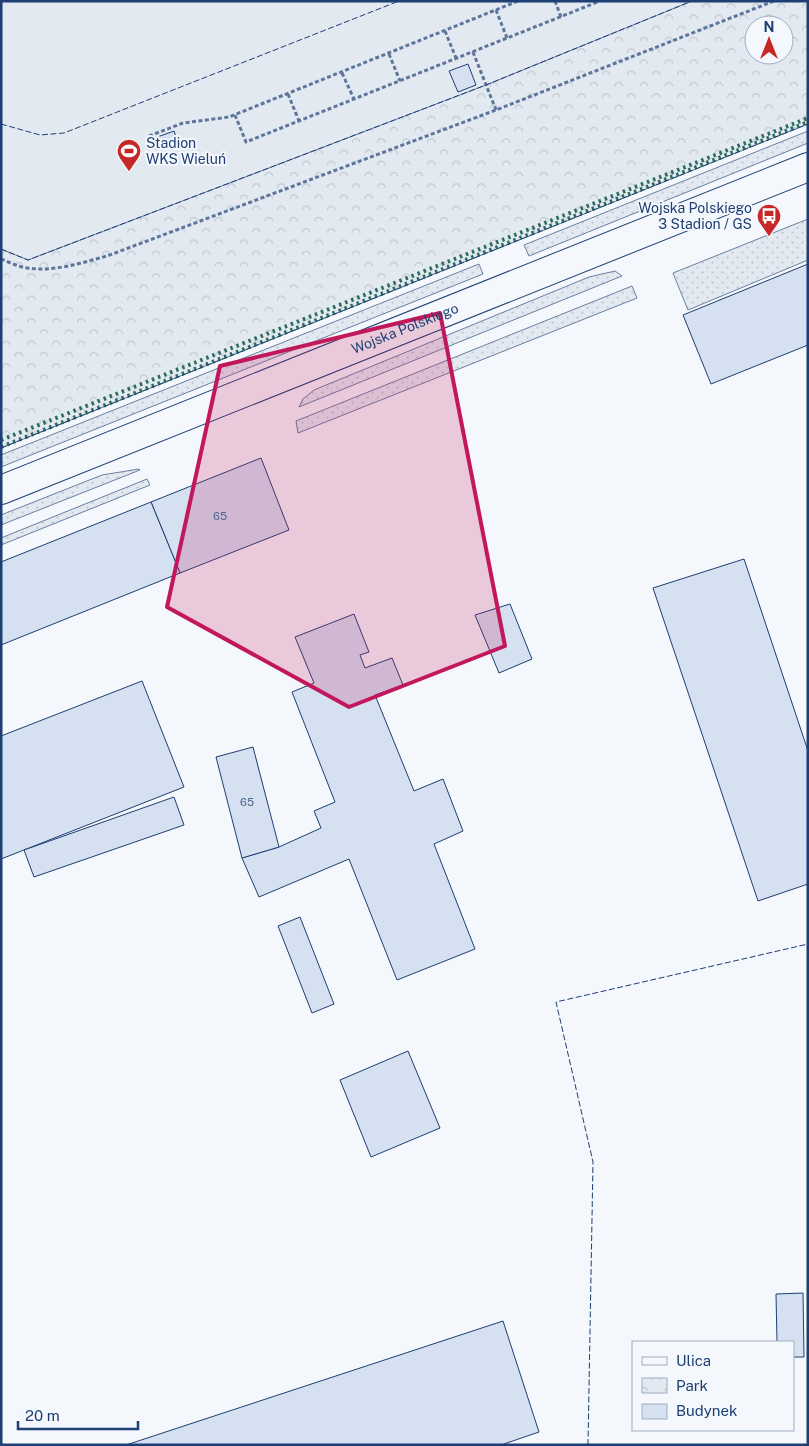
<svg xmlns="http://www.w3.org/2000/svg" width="809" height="1446" font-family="'Public Sans',sans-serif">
<defs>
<pattern id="grass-dots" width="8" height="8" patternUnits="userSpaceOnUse" patternTransform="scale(1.25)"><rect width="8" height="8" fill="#e3e9f0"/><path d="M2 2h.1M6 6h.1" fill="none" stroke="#c2c9d1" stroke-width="1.8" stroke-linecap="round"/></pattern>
<pattern id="park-crowns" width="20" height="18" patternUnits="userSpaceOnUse" patternTransform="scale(1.25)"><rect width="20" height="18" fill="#e3e9f0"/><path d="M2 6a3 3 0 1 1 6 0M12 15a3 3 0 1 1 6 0" fill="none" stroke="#c2c9d1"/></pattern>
</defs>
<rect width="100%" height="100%" fill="#f4f7fb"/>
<!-- grass -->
<g fill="url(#grass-dots)" stroke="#687fa3">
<path d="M808 131V143L529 256 524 245Z"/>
<path d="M808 219V260L688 310 673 273Z"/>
<path d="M479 264 483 274 1 467V455Z"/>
<path d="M615 271 622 276 299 407 303 399 314 390 589 277Z"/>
<path d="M632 286 637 298 298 433 296 421Z"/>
<path d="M139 469 140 470 1 525V515L102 475Z"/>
<path d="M147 479 150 485 1 545V538Z"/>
</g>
<!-- park -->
<path fill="url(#park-crowns)" stroke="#687fa3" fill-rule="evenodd" d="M1 1H808V124L1 448ZM754 25H784V55H754Z"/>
<!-- pitch -->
<path fill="#e3e9f0" stroke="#687fa3" d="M1 1H692L486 85 28 260 1 249Z"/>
<!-- building -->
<g fill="#d5e0f0" stroke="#1d3f73">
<path d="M468 64 476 85 458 92 449 71Z"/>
<path d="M174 131 177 140 152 149 149 140Z"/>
<path d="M808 264V345L711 384 683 315Z"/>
<path d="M261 458 289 530 180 573 151 502Z"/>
<path d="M151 502 180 573 1 645V562Z"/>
<path d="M744 559 808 751V884L758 901 653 588Z"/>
<path d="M510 604 532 659 499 673 475 615Z"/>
<path d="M354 614 369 652 360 655 365 668 392 658 403 685 375 695 414 791 443 779 463 831 434 844 475 949 397 980 349 859 259 897 242 858 279 847 321 828 314 811 335 802 292 692 314 683 295 637Z"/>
<path d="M142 681 184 787 1 859V736Z"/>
<path d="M253 747 279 847 242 858 216 757Z"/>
<path d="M174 797 184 825 34 877 24 850Z"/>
<path d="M300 917 334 1004 312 1013 278 926Z"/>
<path d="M408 1051 440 1128 371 1157 340 1080Z"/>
<path d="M803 1293 804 1357H793V1342H777L776 1294Z"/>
<path d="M503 1321 539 1432 501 1445H126Z"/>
</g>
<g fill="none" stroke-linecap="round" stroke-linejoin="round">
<defs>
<g id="tertiary">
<path id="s1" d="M1 490 808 167"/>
</g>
</defs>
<!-- tertiary casing -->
<use href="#tertiary" stroke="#1d3f73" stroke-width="30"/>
<!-- path -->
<g stroke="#5e769c" stroke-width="3" stroke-dasharray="4 2.5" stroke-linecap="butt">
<path d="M555 1 561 17"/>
<path d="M496 10 507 38"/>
<path d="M445 31 456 58"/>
<path d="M473 52 496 110"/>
<path d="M389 54 400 81"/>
<path d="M342 73 354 99"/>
<path d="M288 94 299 121"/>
<path d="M235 115 246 142 600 1"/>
<path d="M149 136 183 123 229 117 518 1"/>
<path d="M1 259C9 262 18 267 27 268 54 272 81 263 107 256L496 110 774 1"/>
</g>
<!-- tertiary -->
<use href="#tertiary" stroke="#f4f7fb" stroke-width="28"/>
<!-- hedge -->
<g stroke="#2c6c60" stroke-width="4" stroke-dasharray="2.5 4" stroke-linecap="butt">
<path d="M1 440 808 118"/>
<path d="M1 447 808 122"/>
</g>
<!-- fence -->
<g stroke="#1d3f73" stroke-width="1" stroke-dasharray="6 2.5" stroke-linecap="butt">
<path d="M1 124 40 135 64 133 399 1"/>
<path d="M1 249 28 260 486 85 692 1"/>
<path d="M1 448 808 124"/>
<path d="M588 1445 593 1162 556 1002 808 944"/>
</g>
</g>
<!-- marked area -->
<path fill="#c2185b" fill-opacity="0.2" stroke="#c2185b" stroke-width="4" stroke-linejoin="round" d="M440 313 505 646 349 707 167 607 220 366Z"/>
<!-- icons -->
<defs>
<symbol id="stadium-pin" viewBox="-11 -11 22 30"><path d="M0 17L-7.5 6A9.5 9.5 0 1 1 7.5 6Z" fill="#c62828" stroke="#f4f7fb"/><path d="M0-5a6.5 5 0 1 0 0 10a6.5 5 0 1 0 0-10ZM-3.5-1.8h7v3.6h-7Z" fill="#fff"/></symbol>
<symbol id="bus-pin" viewBox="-11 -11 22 30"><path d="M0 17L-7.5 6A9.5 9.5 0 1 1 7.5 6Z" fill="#c62828" stroke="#f4f7fb"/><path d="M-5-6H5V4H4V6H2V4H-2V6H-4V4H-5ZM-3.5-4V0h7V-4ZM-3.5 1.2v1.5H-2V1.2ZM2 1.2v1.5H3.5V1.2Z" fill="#fff"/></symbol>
</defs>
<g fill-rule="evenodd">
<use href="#stadium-pin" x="115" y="137" width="28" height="38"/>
<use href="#bus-pin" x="755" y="202" width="28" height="38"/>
</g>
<g text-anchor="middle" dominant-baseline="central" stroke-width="4" stroke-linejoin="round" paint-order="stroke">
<!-- number labels -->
<g font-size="11" fill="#4b6792">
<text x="220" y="516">65</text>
<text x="247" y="802">65</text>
</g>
<!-- poi labels -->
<g font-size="14" fill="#1d3f73" stroke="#f4f7fb" text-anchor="start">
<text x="146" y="143">Stadion<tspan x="146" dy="16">WKS Wieluń</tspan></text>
<text x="752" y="208" text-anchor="end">Wojska Polskiego<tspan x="752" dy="16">3 Stadion / GS</tspan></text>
</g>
<!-- street labels -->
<g font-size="14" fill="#1d3f73" stroke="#f4f7fb">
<text stroke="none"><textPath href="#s1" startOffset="435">Wojska Polskiego</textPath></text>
</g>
</g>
<!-- border -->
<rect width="809" height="1446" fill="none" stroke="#1d3f73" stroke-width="5"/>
<!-- legend -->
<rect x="632" y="1341" width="162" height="90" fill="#f4f7fb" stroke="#9eadc5"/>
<rect x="642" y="1357" width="25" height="8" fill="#f4f7fb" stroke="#9eadc5"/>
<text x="676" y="1366" font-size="15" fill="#1d3f73">Ulica</text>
<rect x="642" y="1378" width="25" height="15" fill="url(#park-crowns)" stroke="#9eadc5"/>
<text x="676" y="1391" font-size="15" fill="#1d3f73">Park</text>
<rect x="642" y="1404" width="25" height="15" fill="#d5e0f0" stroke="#9eadc5"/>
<text x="676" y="1416" font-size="15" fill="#1d3f73">Budynek</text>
<!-- north arrow -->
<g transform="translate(769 40)"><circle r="24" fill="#f4f7fb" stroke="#9eadc5"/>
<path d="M0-4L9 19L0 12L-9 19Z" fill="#c62828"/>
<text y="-8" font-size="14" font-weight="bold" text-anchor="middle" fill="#1d3f73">N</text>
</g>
<!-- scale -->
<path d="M18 1421v8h120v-8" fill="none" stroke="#1d3f73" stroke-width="2.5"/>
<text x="25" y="1421" font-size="15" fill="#1d3f73" stroke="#f4f7fb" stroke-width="4" paint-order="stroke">20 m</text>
</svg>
